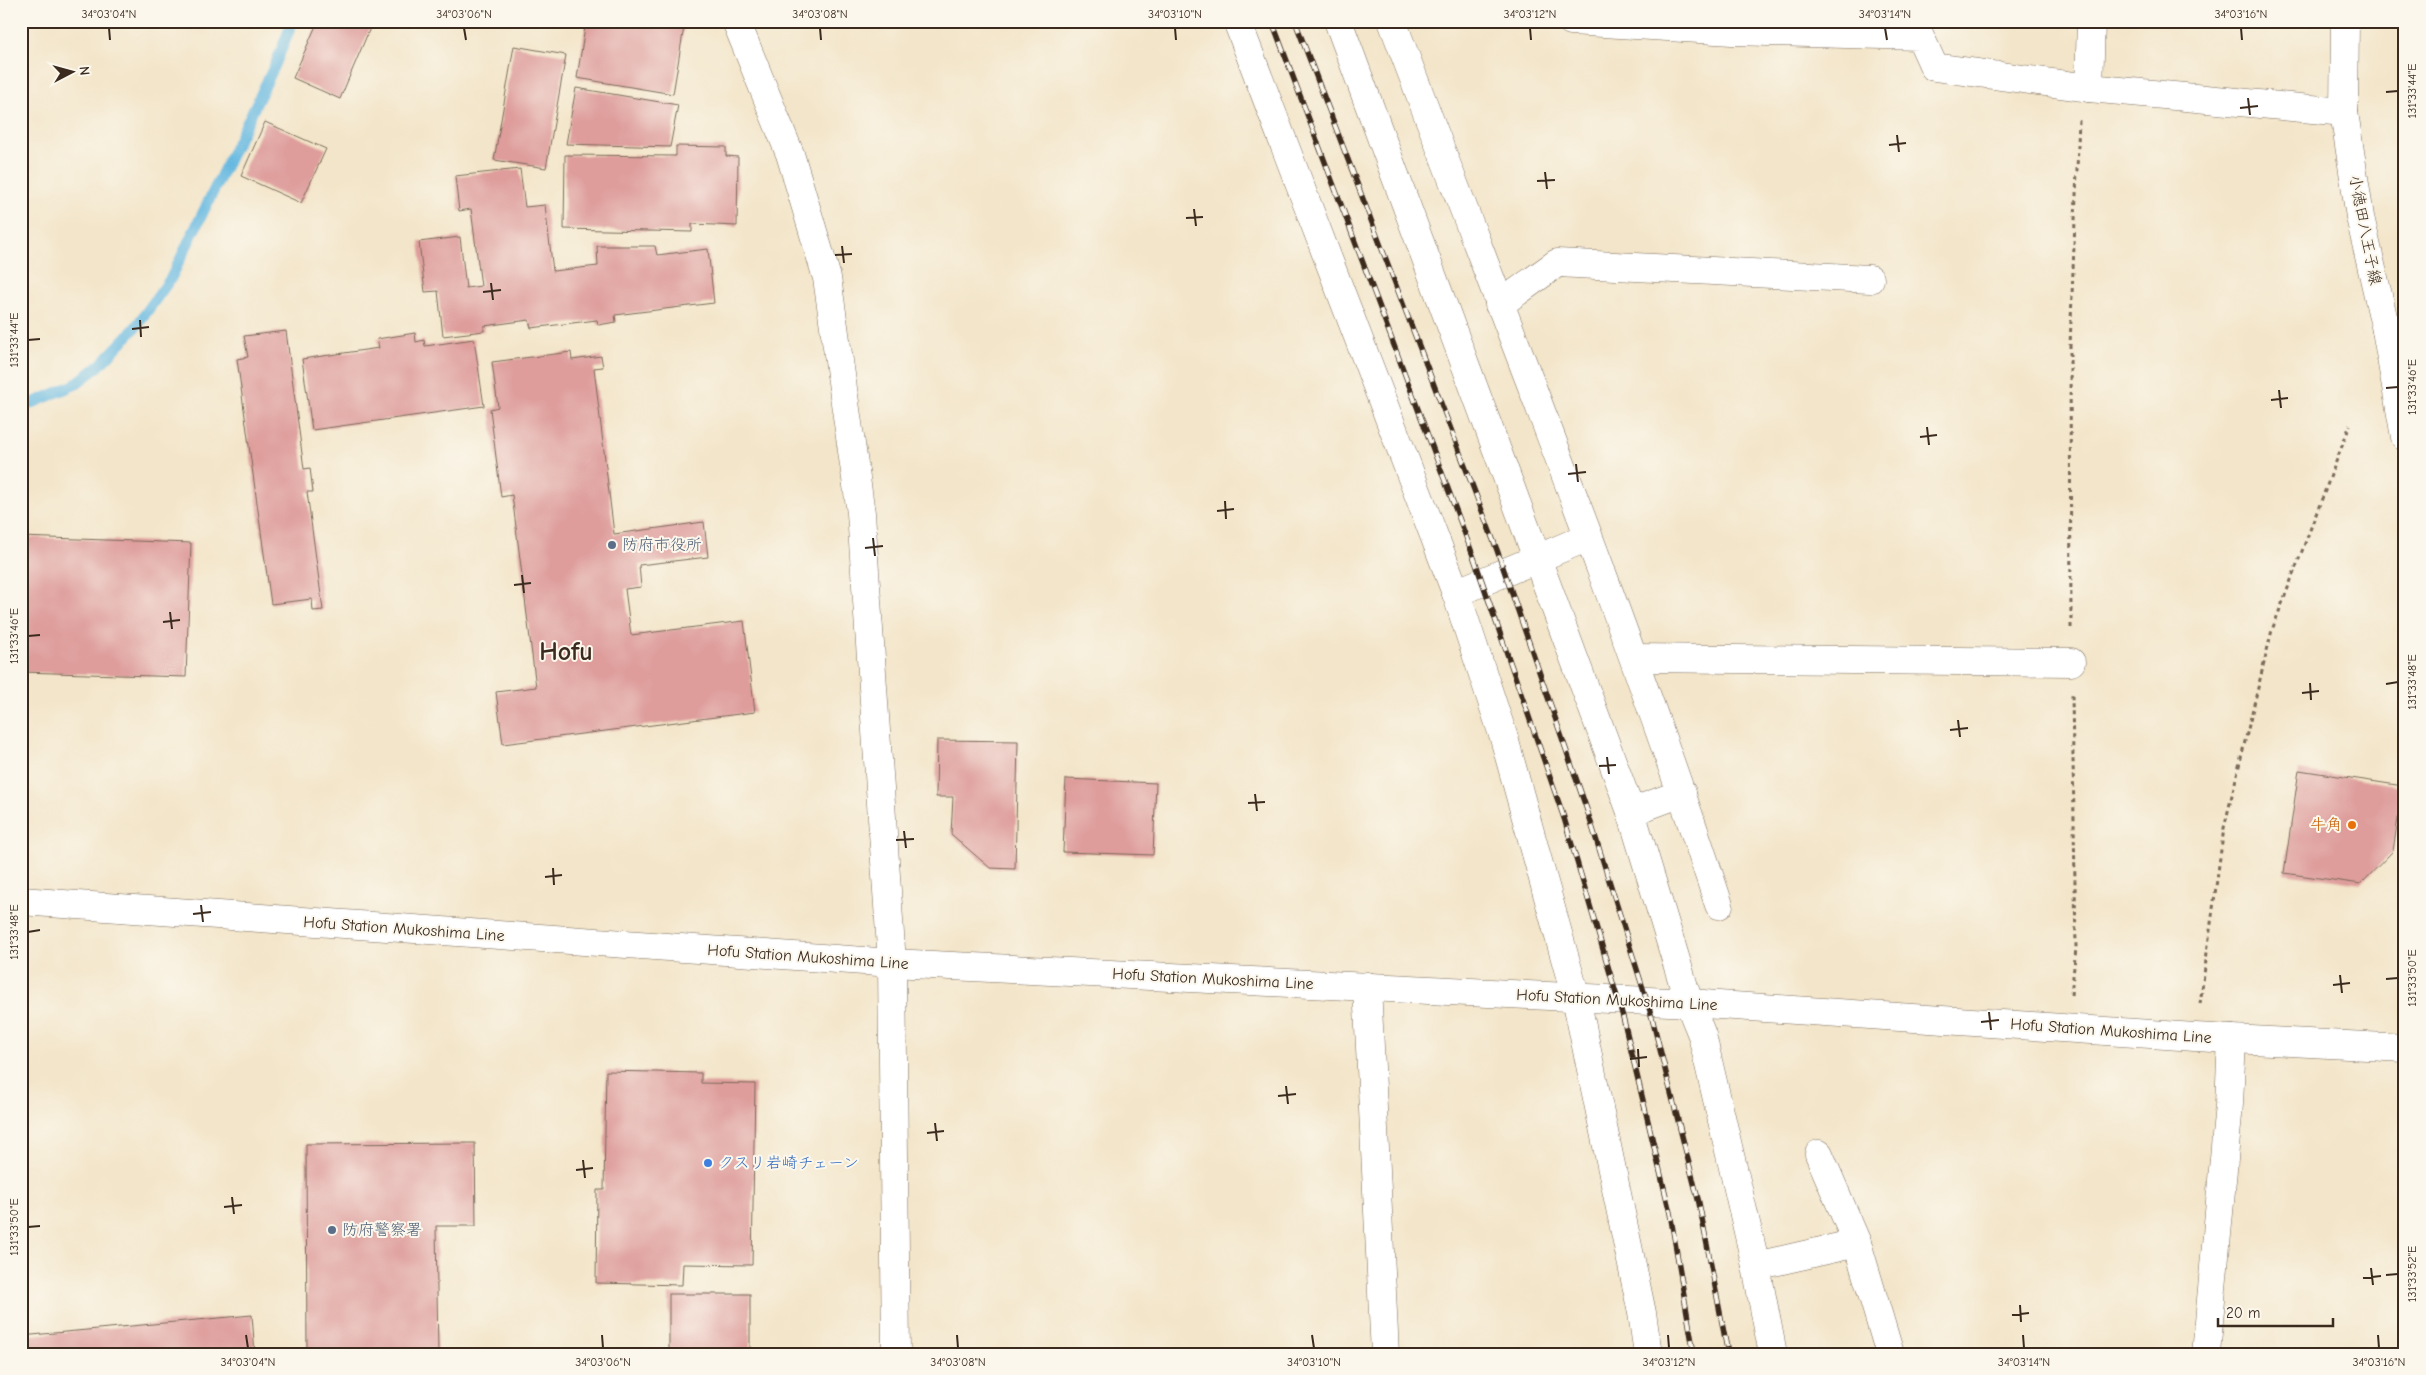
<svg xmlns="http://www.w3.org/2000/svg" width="2426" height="1375" font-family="'Comic Neue','Klee One',sans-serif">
<rect width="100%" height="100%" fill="#fbf7ec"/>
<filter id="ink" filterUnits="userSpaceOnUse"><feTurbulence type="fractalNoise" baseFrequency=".02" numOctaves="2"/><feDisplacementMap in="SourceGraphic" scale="10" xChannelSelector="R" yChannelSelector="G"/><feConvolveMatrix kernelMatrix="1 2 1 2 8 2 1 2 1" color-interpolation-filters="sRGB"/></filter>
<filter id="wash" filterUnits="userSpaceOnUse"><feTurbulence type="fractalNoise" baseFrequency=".0096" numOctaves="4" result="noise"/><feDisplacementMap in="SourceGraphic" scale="20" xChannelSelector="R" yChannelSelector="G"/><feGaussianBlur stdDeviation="1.12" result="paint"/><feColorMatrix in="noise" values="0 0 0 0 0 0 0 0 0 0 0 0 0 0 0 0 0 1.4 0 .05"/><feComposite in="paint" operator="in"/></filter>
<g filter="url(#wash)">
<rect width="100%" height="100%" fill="#f3e5c9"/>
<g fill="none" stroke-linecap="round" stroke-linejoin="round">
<!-- stream -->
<path stroke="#65b8e0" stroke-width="11" d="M21 408 74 385 99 366 135 328 171 278 275 65 293 21"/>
</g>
<g id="blocks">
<!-- building -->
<g fill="#de9d9b">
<path d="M318 21H373L340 99 293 78Z"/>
<path d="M586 21H685L673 94 577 78Z"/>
<path d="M514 46 566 55 546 168 494 160Z"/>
<path d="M576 88 678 105 670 147 566 144Z"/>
<path d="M265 122 326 149 301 203 241 176Z"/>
<path d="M676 146 726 147V156L738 157 737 226 692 224V232L564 229 565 155 676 156Z"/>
<path d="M520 169 525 207 545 205 553 271 598 266 597 246H655L657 255 708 249 714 303 615 315 616 322 598 325 597 320 531 328 529 320 484 326V331L443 336 438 291 425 292 419 242 460 237 466 288 481 286 471 209 459 211 455 176Z"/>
<path d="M286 331 304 469 310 468 313 492H307L323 610 313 611 312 599 271 604 237 359 248 357 244 336Z"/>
<path d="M415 333 416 342 424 340 425 346 474 339 484 406 312 430 302 359 379 348 377 339Z"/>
<path d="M571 352 572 360 601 356 603 367 594 368 614 534 704 522 708 557 639 565 641 587 625 589 631 635 744 621 755 712 503 744 496 692 536 687 512 495 501 497 490 409 498 407 492 362Z"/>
<path d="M21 537 191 543 186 677 21 672Z"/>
<path d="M937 740 1018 741 1015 869 990 868 951 834 953 797H936Z"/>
<path d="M2299 770 2403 786 2393 851 2361 884 2284 873Z"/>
<path d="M1066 779 1156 783 1153 855 1063 852Z"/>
<path d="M606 1071 701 1073V1083L755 1084 752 1265 683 1264 682 1285 596 1283 597 1190H604Z"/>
<path d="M475 1143 476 1226H436L438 1354H307L306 1144Z"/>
<rect x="669" y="1294" width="81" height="60"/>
<path d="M252 1315 255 1354H21V1336Z"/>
</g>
</g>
</g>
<g filter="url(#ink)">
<use href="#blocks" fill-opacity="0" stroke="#7b6b5a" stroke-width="1"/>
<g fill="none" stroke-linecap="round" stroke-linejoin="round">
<defs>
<g id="minor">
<path d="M1237 21 1456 593 1504 738 1576 998 1642 1313 1648 1354"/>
<path d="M1338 21 1631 812 1689 1003 1702 1035 1756 1266 1773 1354"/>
<path d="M1392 21C1503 315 1621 607 1719 905"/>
<path d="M1571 21 1732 31 1920 36 1934 67 2089 88 2344 112"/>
<path d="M2089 88 2091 21"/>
<path d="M1499 305 1557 263 1870 279"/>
<path d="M2386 330 2405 327"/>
<path d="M1456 593 1588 537"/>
<path d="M1634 658 2071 662"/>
<path d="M1631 812 1682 793"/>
<path d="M1819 1154 1857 1243 1890 1354"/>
<path d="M1756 1266 1857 1243"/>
<path d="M2206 1354 2229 1104 2232 1039"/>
</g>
<g id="tertiary">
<path d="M736 21 790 154 827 278 861 513 892 963 896 1354"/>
<path d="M2345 21 2344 112 2360 217 2386 330 2405 437"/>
<path d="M1367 986 1385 1354"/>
</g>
<path id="secondary" d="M21 901 892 963 1689 1003 2195 1037 2405 1048"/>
</defs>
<!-- minor casing -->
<use href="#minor" stroke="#7b6b5a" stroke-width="29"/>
<!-- tertiary casing -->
<use href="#tertiary" stroke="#7b6b5a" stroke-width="29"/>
<!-- secondary casing -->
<use href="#secondary" stroke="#7b6b5a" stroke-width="29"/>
<!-- path -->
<g stroke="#7b6b5a" stroke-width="3" stroke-dasharray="4 4" stroke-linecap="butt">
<path d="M2071 628 2070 346 2079 120"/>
<path d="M2071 995 2076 948 2072 694"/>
<path d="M2200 1004 2224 828 2272 630 2350 425"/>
</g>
<!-- minor -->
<use href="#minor" stroke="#fff" stroke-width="28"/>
<!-- tertiary -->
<use href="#tertiary" stroke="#fff" stroke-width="28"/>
<!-- secondary -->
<use href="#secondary" stroke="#fff" stroke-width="28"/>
<defs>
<g id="rail">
<path d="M1272 21 1474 558 1564 818 1623 1017 1670 1213 1694 1354"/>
<path d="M1295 21 1497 550 1587 810 1651 1014 1699 1203 1728 1354"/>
</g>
</defs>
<!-- rail casing -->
<use href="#rail" stroke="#3b2a1e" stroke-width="5.5"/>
<!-- rail -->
<use href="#rail" stroke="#fbf7ec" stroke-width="4" stroke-dasharray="11" stroke-linecap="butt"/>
</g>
</g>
<!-- ticks -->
<path fill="none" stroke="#3b2a1e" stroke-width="2" d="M109 28 110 40M464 28 466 40M820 28 821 40M1175 28 1176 40M1530 28 1531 40M1885 28 1887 40M2241 28 2242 40M2386 92 2398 91M2248 98 2250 115M2240 108 2258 106M1897 135 1899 152M1889 145 1906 143M1545 172 1547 189M1537 181 1555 180M1194 209 1196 226M1186 218 1203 217M842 246 844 263M835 255 852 254M491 283 493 300M483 292 501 290M140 320 141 337M132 329 149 327M28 340 40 339M2386 388 2398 387M2279 390 2281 408M2271 400 2288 398M1927 427 1929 445M1920 437 1937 435M1576 464 1578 482M1568 474 1586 472M1225 501 1226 519M1217 511 1234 509M873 538 875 556M865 548 883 546M522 575 524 593M514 585 531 583M170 612 172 629M163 622 180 620M28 636 40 635M2310 683 2311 700M2386 684 2398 682M2302 693 2319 691M1958 720 1960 737M1950 730 1968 728M1607 757 1609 774M1599 766 1616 765M1255 794 1257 811M1248 803 1265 802M904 831 906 848M896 840 914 839M553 868 554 885M545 877 562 875M201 905 203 922M193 914 211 912M28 932 40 930M2340 975 2342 993M2386 979 2398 978M2333 985 2350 983M1989 1012 1991 1030M1981 1022 1999 1020M1638 1049 1639 1067M1630 1059 1647 1057M1286 1086 1288 1104M1278 1096 1296 1094M935 1123 937 1141M927 1133 944 1131M583 1160 585 1178M576 1170 593 1168M232 1197 234 1214M224 1207 242 1205M28 1227 40 1226M2371 1268 2373 1285M2386 1275 2398 1274M2363 1278 2381 1276M2020 1305 2021 1322M2012 1315 2029 1313M246 1335 248 1348M602 1335 603 1348M957 1335 958 1348M1312 1335 1314 1348M1668 1335 1669 1348M2023 1335 2024 1348M2378 1335 2379 1348"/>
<!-- markers -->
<g fill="#5c6f8a" stroke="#fbf7ec" stroke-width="2">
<circle cx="612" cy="545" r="5"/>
<circle cx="332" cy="1230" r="5"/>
</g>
<circle fill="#e8710a" stroke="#fbf7ec" stroke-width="2" cx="2352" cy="825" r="5"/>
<circle fill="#3f7fe0" stroke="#fbf7ec" stroke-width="2" cx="708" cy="1163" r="5"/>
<g text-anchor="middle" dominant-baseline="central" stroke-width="4" stroke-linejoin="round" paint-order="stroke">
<!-- street labels -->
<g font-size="16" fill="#3b2a1e" stroke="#fbf7ec">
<text transform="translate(2365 230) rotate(79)">小徳田八王子線</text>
<text transform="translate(404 929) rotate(4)">Hofu Station Mukoshima Line</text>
<text transform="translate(808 957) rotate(4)">Hofu Station Mukoshima Line</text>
<text transform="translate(1213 979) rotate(3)">Hofu Station Mukoshima Line</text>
<text transform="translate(1617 1000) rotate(3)">Hofu Station Mukoshima Line</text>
<text transform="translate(2111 1031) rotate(4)">Hofu Station Mukoshima Line</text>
</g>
<!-- service labels -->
<g font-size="16" fill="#4e5e75" stroke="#fbf7ec" text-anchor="start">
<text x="622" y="545">防府市役所</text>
<text x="342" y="1230">防府警察署</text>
</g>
<!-- food labels -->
<g font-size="16" fill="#c56008" stroke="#fbf7ec" text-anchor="end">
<text x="2342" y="825">牛角</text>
</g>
<!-- shop labels -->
<g font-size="16" fill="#366cbe" stroke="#fbf7ec" text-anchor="start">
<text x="718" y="1163">クスリ岩崎チェーン</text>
</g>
<!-- town labels -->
<g font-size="26" font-weight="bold" fill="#3b2a1e" stroke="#fbf7ec">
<text x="566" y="652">Hofu</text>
</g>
</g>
<!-- margin -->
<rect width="2426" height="1375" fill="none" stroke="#fbf7ec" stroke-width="55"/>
<!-- north arrow -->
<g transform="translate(72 72) rotate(84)" stroke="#fbf7ec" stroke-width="4" paint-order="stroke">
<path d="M0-4L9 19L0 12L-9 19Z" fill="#3b2a1e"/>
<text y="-8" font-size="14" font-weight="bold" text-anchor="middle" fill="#3b2a1e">N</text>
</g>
<!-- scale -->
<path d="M2218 1318v8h115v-8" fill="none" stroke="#3b2a1e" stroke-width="2.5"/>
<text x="2226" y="1318" font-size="15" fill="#3b2a1e" stroke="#fbf7ec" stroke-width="4" paint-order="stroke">20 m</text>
<rect x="28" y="28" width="2370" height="1320" fill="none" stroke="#3b2a1e" stroke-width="2"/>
<g font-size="12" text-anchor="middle" fill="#3b2a1e">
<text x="109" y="18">34°03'04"N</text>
<text x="464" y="18">34°03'06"N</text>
<text x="820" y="18">34°03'08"N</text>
<text x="1175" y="18">34°03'10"N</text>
<text x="1530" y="18">34°03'12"N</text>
<text x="1885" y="18">34°03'14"N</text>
<text x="2241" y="18">34°03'16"N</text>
<text transform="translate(2412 91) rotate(-90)" y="4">131°33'44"E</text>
<text transform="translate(14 340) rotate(-90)" y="4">131°33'44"E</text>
<text transform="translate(2412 387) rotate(-90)" y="4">131°33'46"E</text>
<text transform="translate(14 636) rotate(-90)" y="4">131°33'46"E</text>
<text transform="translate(2412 682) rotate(-90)" y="4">131°33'48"E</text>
<text transform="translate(14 932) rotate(-90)" y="4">131°33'48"E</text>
<text transform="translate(2412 978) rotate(-90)" y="4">131°33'50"E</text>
<text transform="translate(14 1227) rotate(-90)" y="4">131°33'50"E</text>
<text transform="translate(2412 1274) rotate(-90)" y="4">131°33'52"E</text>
<text x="248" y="1366">34°03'04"N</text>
<text x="603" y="1366">34°03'06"N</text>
<text x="958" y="1366">34°03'08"N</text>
<text x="1314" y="1366">34°03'10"N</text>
<text x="1669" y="1366">34°03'12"N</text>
<text x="2024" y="1366">34°03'14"N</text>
<text x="2379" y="1366">34°03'16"N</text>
</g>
</svg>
